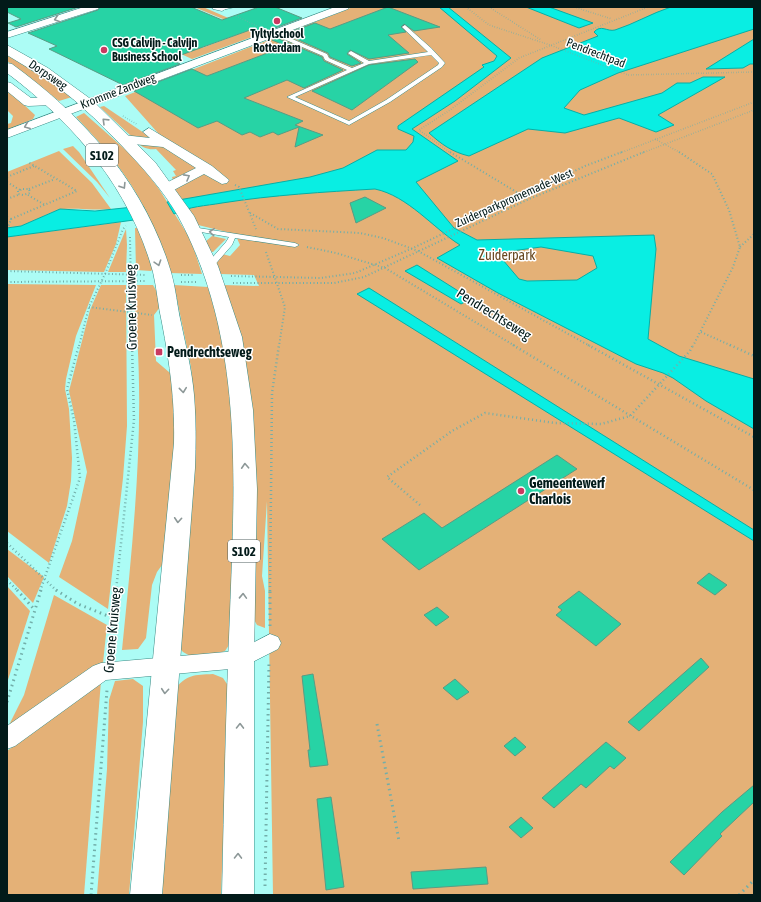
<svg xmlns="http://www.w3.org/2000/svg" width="761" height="902" font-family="'Asap Condensed',sans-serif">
<rect width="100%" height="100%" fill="#acfcf5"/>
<!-- green -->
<g fill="#e4b177">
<path d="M194 7H203L263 33 192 59 102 18 166 32 202 48 247 31 235 24Z"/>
<path d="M353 7H754V895H273L267 501 262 576 265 591V628L257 625 253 618 224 285 259 286 254 275 220 274 216 264 222 254 230 256 240 245 235 234 198 225 187 208 219 203 181 200 176 192 172 177 176 176 173 171 176 170 156 149C149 150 142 148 137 142L164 145 173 150 125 96Z"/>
<path d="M7 54 14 58 72 97 59 101 7 61Z"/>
<path d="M7 89 35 115 33 119 7 130V124L11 123 13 116 7 110Z"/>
<path d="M104 106 153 139 131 136 100 107Z"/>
<path d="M84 113 137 160 159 189 191 240 202 274 170 273C163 255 157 236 149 218 133 181 104 146 76 117Z"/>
<path d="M73 146 79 152 110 198 97 182 63 149Z"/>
<path d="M59 151 92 183 111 209C97 211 69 207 59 210 41 215 26 228 7 228V172Z"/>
<path d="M121 222 116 244 104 272 7 270V237Z"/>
<path d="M135 228H138L153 269 151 271 136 270Z"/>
<path d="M126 229 127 245 126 272H108Z"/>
<path d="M212 236 226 239 213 252H212L205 242Z"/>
<path d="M7 284 96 285 76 336 66 379 65 389 69 409 72 458 71 481 67 506 49 563 7 531Z"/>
<path d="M101 285H126L127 426 123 478 108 609 59 577 72 541 87 472 69 391 90 310Z"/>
<path d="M132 285H153L163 303 154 315 156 361 176 378V418L167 558 157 572 152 585 146 638 138 649 122 650C134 529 148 405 132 285Z"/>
<path d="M174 285 208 287 224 343 234 429 231 642 225 651 214 655 192 657 183 652 177 645 193 487 196 430 191 367Z"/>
<path d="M7 549 44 577 33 603 7 576Z"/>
<path d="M7 586 30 611 7 683Z"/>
<path d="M54 595 107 625 103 663 7 729 24 695Z"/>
<path d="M213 674 223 678 229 687 221 895H157L174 690C187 674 194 675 213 674Z"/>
<path d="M133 679 143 686V722L129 895H97L107 769 109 700 115 681Z"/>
<path d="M101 681 84 895H7V751Z"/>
</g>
<!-- water -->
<g fill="#09eee3" stroke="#07aea6" fill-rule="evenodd">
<path d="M439 7H448L511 58 455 101 412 129 458 161 416 182 454 228 477 240 654 235 656 249 648 339 679 356 754 379V429L706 401 673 378 663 373 636 364 498 293 437 258 460 245C433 228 408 196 375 189 324 192 273 195 222 203 205 206 190 206 174 214L167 202 310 177 343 168 377 150H406L413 142 414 136 398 129V126L484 67 482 65 494 61 497 56ZM541 247 593 256 597 268 577 280 527 281 519 279 497 253Z"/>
<path d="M526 7H549L593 23 579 28Z"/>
<path d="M671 7H754V29L618 73 580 90 564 108 584 115 662 93 677 83H690L703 77H725L658 115 674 125 656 132 619 118 565 133 528 129 469 156C452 152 441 144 429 133L542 58 598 36 594 32C601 24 607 32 615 30 634 24 652 13 671 7Z"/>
<path d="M754 39V64H750L743 68 706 69Z"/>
<path d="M143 206 149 218 7 237V228L21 226 60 209 95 211Z"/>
<path d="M417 265 471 299 461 304 405 271Z"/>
<path d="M369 288 754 530V541L357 294Z"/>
</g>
<!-- building -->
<g fill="#27d3a5" stroke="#589c84">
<path d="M7 7H79L16 27 8 23 21 19 7 12Z"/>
<path d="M100 7H191L222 20 259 7H275L302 18 259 34 250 30 170 59 180 64 123 85 49 49 57 46 28 33 98 10Z"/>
<path d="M388 7 440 27 414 31 404 24 401 27 406 32 388 35 409 53 369 59 350 50 347 54 361 63 352 66 330 57 328 53 285 34 315 23 330 29Z"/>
<path d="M277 38 322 57 324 61 343 70 304 88 287 80 244 98 303 121 295 125 323 135 295 147 299 127 278 135 273 132 260 137 250 132 242 135 217 121 198 128 134 91 192 69 207 76 286 46 272 40Z"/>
<path d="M415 59 418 62 352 110 312 91 369 65Z"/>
<path d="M365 197 386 208 356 223 350 203Z"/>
<path d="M557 455 577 469 419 570 382 539 424 513 442 528Z"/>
<path d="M709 573 727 585 715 595 697 583Z"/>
<path d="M579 591 621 624 596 646 556 615 562 610 558 607Z"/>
<path d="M437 607 449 617 436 626 424 615Z"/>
<path d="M701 658 709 667 639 731 628 722Z"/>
<path d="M313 674 328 765 310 767 308 750H310L302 676Z"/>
<path d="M455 679 469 692 457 700 443 688Z"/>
<path d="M515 737 526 747 515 756 504 746Z"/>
<path d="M606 742 626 758 614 769 610 766 586 788 581 784 554 808 542 798Z"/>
<path d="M754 785V802L720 834 722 836 684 875 670 862 722 812Z"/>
<path d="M331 797 344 887 326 890 317 799Z"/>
<path d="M521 817 533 828 521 838 509 827Z"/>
<path d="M486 867 488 884 413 889 411 872Z"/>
</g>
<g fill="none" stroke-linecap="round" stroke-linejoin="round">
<defs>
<g id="service">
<path d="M220 7H235L222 10 220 9Z"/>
<path d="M405 25 431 48 445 63 442 67 390 102 349 125 287 97 347 70 325 60 323 56 272 34V32H276L327 54 329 58 352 68 364 63 349 54 348 53 351 51 369 61 428 52 403 28 402 27ZM431 55 439 63 438 65 386 100 349 121 295 97 369 64Z"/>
<path d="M192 227 295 243 299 245 295 247 235 238 232 245 212 268H209L205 266 226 242 229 237 190 230 188 229Z"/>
</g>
<g id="minor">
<path d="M84 7H99L98 9 7 38V32Z"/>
<path d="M212 7H226L227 8 222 11 213 9Z"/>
<path d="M335 7H349L348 9 7 138V130Z"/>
<path d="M7 82 11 83 31 98 52 97 58 101 52 105 28 106 24 105 7 91Z"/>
<path d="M149 128 212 166 229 180 227 183 222 184 204 174 172 191H162L160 188 162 185 196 168 163 147 123 143 117 139 123 135 150 138 143 132Z"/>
<path d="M270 634 278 637 281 643 278 649 241 668 106 680 15 746 7 749V726L93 666 101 663 237 651Z"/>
</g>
<g id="primary">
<path d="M7 45 48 68 92 100 155 162 194 216 218 266 242 337 253 410 257 489 254 659V895H222C224 801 226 706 230 612 235 478 244 337 178 216 163 190 143 168 123 147 110 134 97 120 83 108 61 87 33 71 7 55Z"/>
<path d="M7 63 12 64C85 117 145 185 171 272 176 289 177 306 181 323 186 347 192 371 194 395 196 419 196 443 195 468L162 895H130L174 443C175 401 170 365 162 323 158 306 157 289 153 272 130 189 75 124 7 73Z"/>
</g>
</defs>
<!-- service casing -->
<use href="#service" stroke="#3a8b85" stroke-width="1"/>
<!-- minor casing -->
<use href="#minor" stroke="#3a8b85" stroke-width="1"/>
<!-- primary casing -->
<use href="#primary" stroke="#3a8b85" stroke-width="1"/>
<!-- path-far3 -->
<g stroke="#72aea9" stroke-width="1.5" stroke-dasharray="0.5 2" stroke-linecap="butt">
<path d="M466 7 489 25 550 45 628 75 754 72"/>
<path d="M489 7 541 40"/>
<path d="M574 7 612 19"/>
<path d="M236 16 257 26"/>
<path d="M123 116 138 125"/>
<path d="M655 139 681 153"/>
<path d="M451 153 419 130 450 110 519 58 648 7"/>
<path d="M620 153 754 102"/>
<path d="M642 153 754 110"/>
</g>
<!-- path-far2 -->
<g stroke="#72aea9" stroke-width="2" stroke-dasharray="1 2.5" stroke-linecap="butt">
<path d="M450 152 528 199"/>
<path d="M679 152 712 174 729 210 740 247 733 267 693 346"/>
<path d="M7 177 34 166"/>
<path d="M7 182 20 190"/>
<path d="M235 185 239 187 256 229"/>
<path d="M23 189H29L30 193 23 195 18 194V191Z"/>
<path d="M29 189 55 179"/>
<path d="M28 195 45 205"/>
<path d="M7 199 18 195"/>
<path d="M250 213 278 229 360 233 383 238 418 251 590 346"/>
<path d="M7 217 11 219 7 230"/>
<path d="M11 219 77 191 28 162"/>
<path d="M130 237 132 346"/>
<path d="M307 247 336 253 385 268 515 346"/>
<path d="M740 247 754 234"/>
<path d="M266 252 285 307 279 346"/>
<path d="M7 271 146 275"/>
<path d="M181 275H194"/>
<path d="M231 276 321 278 355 273 413 248 585 166 622 152"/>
<path d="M7 282 146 281"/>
<path d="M181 282H196"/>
<path d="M233 283H334L364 277 529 199 644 152"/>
<path d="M89 307 152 315"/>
<path d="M701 332 732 346"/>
<path d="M79 346 89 307 105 274 123 229 126 226"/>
</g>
<!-- path-far1 -->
<g stroke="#72aea9" stroke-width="2.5" stroke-dasharray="1 3" stroke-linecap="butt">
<path d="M513 345 754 490"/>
<path d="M588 345 754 437"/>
<path d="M730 345 754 356"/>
<path d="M420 505 387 477 452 431 485 413 555 423 601 424 630 416 690 351 693 345"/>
<path d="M7 543 57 591"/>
<path d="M7 580 18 591"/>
<path d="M40 591 80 478 74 420 67 389 79 345"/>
<path d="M116 591 134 420 132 345"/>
<path d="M270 591 272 393 279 345"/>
</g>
<!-- path -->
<g stroke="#72aea9" stroke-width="3" stroke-dasharray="1.5 4" stroke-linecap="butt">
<path d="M17 590 34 609"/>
<path d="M56 590 78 604 113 618"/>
<path d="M270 626V590"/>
<path d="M110 653 116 590"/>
<path d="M7 702 41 590"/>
<path d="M377 724 399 841"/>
<path d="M265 886 269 663"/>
<path d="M91 895 107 690"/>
<path d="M739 895 754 880"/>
</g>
<!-- service -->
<use href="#service" fill="#fff" fill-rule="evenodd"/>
<!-- minor -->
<use href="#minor" fill="#fff" fill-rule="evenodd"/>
<!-- primary -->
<use href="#primary" fill="#fff" fill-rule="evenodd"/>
</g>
<!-- one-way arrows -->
<defs><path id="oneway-chevron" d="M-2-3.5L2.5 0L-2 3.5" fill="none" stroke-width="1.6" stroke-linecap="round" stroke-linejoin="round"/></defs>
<g stroke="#8d9898">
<use href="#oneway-chevron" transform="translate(57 19) rotate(162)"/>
<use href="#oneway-chevron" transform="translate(105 121) rotate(-136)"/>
<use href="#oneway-chevron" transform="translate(27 126) rotate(159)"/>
<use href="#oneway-chevron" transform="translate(187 177) rotate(-29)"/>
<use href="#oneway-chevron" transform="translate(123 186) rotate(58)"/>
<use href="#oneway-chevron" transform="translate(212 232) rotate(-175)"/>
<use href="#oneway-chevron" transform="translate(158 263) rotate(72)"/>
<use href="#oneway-chevron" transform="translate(183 390) rotate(84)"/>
<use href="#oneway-chevron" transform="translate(245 466) rotate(-93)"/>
<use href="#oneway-chevron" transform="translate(178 520) rotate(94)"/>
<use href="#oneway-chevron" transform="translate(243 596) rotate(-88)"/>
<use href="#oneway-chevron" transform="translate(165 691) rotate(95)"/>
<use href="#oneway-chevron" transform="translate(240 726) rotate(-89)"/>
<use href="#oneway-chevron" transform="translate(238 856) rotate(-89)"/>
</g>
<!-- markers -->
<g fill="#c93a61" stroke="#fff" stroke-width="1.5">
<circle cx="277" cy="21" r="4"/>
<circle cx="104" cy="50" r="4"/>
<rect x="155" y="348" width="8" height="8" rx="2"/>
<circle cx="521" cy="491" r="4"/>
</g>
<g text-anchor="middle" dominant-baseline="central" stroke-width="3" stroke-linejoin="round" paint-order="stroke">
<!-- far-poi labels -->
<g font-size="12" font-weight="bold" fill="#021a19" stroke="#fff">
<text x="277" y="34">Tyltylschool<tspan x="277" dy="14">Rotterdam</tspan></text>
<text x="112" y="43" text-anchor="start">CSG Calvijn - Calvijn<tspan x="112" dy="14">Business School</tspan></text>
</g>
<!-- far-street labels -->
<g font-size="12" fill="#021a19" stroke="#fff">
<text transform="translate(596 53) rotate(21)">Pendrechtpad</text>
<text transform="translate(48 75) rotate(34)">Dorpsweg</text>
<text transform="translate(118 91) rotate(-21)">Kromme Zandweg</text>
<text transform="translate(514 198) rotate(-24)">Zuiderparkpromemade-West</text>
</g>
<!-- shield labels -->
<g fill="#fff" stroke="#4e5f5e" stroke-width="1">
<rect x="86" y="144" width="32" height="22" rx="3"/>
<rect x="228" y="540" width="32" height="22" rx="3"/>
</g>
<g font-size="13" font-weight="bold" fill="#021a19">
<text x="102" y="155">S102</text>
<text x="244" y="551">S102</text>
</g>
<!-- park labels -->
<g font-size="14" fill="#684820" stroke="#fff">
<text x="507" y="255">Zuiderpark</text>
</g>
<!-- street labels -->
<g font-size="14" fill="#021a19" stroke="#fff">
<text transform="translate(131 307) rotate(-91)">Groene Kruisweg</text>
<text transform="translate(494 314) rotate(32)">Pendrechtseweg</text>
<text transform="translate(112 630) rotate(-85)">Groene Kruisweg</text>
</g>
<!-- poi labels -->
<g font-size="14" font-weight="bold" fill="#021a19" stroke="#fff" text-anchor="start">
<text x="167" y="352">Pendrechtseweg</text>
<text x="529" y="483">Gemeentewerf<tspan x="529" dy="16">Charlois</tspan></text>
</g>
</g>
<!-- border -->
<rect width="761" height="902" fill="none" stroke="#021a19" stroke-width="16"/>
</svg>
